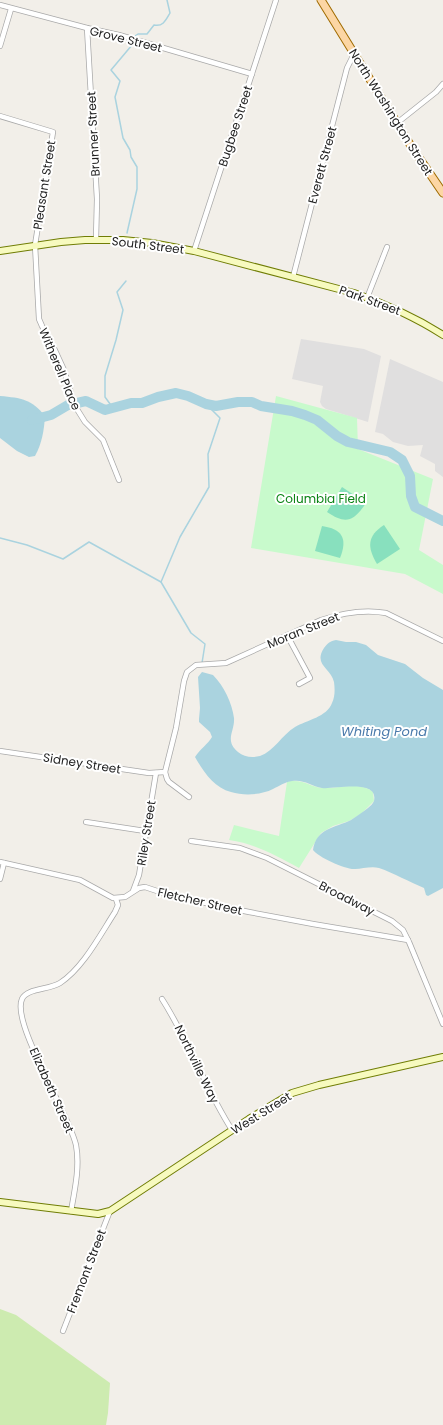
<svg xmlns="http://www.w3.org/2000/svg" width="443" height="1425" font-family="Poppins,sans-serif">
<rect width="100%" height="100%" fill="#f2efe9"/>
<!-- residential -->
<g fill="#e0dfdf">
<path d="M301 339 364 349 381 356 368 422 326 409 322 406 320 402 323 386 292 379Z"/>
<path d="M390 359 443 382V477L435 471V464L420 456 423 445 408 446 393 442 383 434 375 432Z"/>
</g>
<!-- grass -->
<path fill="#cdebb0" d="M0 1309 16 1315 110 1383 108 1413 106 1425H0Z"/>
<!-- park -->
<g fill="#c8facc">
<path d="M276 396 357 418 358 449 433 479 419 550 443 565V594L405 574 251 548Z"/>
<path d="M290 781C307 780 310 787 323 788 339 789 359 781 373 792L374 801 361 814 349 821 333 826 321 833 299 868C275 855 256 844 229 840L234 825 279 836 287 782Z"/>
</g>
<!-- pitch -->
<g fill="#88e0be">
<path d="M342 487 366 503C354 521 346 525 327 512Z"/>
<path d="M384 525 400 549 377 564C367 547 367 536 384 525Z"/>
<path d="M322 526C342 529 348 538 340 558L315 551Z"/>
</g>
<!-- water -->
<g fill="#aad3df">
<path d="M0 396C22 398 31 399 45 416 44 431 42 443 35 456L29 457 17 451 0 438Z"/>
<path d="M336 640 346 642H356L366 645 378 655 405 664 423 678 443 690V888L428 896 426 895 424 888C409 882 394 873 379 868 371 866 362 869 355 869 346 870 318 857 313 850 316 828 335 828 351 820 357 816 363 812 368 808 370 806 373 804 374 801 379 778 332 790 322 788 311 786 304 779 292 781 285 782 279 786 273 789 261 795 244 796 231 792 214 788 203 771 195 757 200 749 208 744 212 737L210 732 199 722V719L200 708 198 677 202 672 213 675C224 686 232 703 234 718 235 732 224 740 238 752 244 757 252 758 260 756 274 751 282 735 295 727 307 720 327 717 332 703 335 697 335 689 334 682 331 668 313 665 324 648 328 643 330 641 336 640Z"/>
</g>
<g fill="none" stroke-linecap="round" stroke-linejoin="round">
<!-- stream -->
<g stroke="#aad3df" stroke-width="1.5">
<path d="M135 36 138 34H147L154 25C163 27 166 20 170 13L167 0"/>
<path d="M127 233 137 189V167L131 157 130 150 123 138 115 97 120 81 111 70 132 45"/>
<path d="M113 408 105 397V376L116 340 123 310 117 292 126 281"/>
<path d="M0 538 27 545 63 559 89 542 161 582 191 633 205 644 202 663"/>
<path d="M161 582 180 537 209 487 208 454 220 418 206 404"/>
</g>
<!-- river -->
<path stroke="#aad3df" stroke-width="10" d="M32 420 51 415 68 405 86 401 105 410 131 403H142L158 397 176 393 188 396 206 404 216 406 238 402H252L261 406 292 411 305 415 317 420 337 436 348 442 390 452 402 460 410 476 411 496 415 507 443 521"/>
<defs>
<g id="street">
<path d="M0 5 87 28 119 35 252 74"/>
<path d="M87 28 97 199 96 239"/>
<path d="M0 46 11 9"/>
<path d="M0 116 53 132 35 245 39 319 42 326 53 346 64 370 75 406 85 422 103 440 119 480"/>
<path d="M397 123 436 92 443 84"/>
<path d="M194 251 276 0"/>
<path d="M293 277 347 68 354 54"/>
<path d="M367 298 387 247"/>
<path d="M287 635 310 678 299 684"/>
<path d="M0 751 149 773 165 772"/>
<path d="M189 797 169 782 167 779 165 772 176 728 184 681 187 672 196 665 226 663 321 620C342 613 364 609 386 613L443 641"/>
<path d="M86 822 145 831"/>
<path d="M191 841 240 848 267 858 392 921 403 930 409 942 443 1024"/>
<path d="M0 862 80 880 113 898 125 897 139 888 145 887 172 896 249 912 313 924 408 940"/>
<path d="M0 879 4 863"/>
<path d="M133 891 139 875 156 773"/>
<path d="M162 999C189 1041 205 1088 232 1130"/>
<path d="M71 1211C75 1189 80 1166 76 1145 69 1113 11 1023 22 999 27 988 49 990 60 983 83 968 100 935 115 912L118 905 116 899"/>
<path d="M63 1331 110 1211"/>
</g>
<g id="secondary">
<path d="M0 251 61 242 85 240H123L152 243 194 251 354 293C386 304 415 317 443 335"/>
<path d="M0 1202 98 1214 110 1211 249 1119 292 1093 319 1085 443 1057"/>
</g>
<path id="primary" d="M321 0 411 146 443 193"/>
</defs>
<!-- street casing -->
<use href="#street" stroke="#a9a9a9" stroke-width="6"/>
<!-- secondary casing -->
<use href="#secondary" stroke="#707d05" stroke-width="8"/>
<!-- primary casing -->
<use href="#primary" stroke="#a06b00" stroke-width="9"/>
<!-- street -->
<use href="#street" stroke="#fff" stroke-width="4.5"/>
<!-- secondary -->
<use href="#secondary" stroke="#f7fabf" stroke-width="6"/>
<!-- primary -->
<use href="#primary" stroke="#fcd6a4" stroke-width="7"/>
</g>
<g text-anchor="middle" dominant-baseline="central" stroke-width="4" stroke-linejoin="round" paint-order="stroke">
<!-- street labels -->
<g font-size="12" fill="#222" stroke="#fff">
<text transform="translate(126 39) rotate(14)">Grove Street</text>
<text transform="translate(391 112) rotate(58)">North Washington Street</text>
<text transform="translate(235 126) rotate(-72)">Bugbee Street</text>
<text transform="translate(93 134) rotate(-93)">Brunner Street</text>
<text transform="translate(322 165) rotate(-75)">Everett Street</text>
<text transform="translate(44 185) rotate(-81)">Pleasant Street</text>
<text transform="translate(148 245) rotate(7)">South Street</text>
<text transform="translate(370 300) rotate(20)">Park Street</text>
<text transform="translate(60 369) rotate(67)">Witherell Place</text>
<text transform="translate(303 630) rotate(-22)">Moran Street</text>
<text transform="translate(82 763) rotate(9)">Sidney Street</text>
<text transform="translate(146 833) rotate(-81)">Riley Street</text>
<text transform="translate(347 898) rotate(27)">Broadway</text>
<text transform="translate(200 901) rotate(13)">Fletcher Street</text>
<text transform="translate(197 1064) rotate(64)">Northville Way</text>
<text transform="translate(52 1090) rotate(66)">Elizabeth Street</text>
<text transform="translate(261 1113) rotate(-32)">West Street</text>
<text transform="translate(86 1271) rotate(-69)">Fremont Street</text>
</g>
<!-- park labels -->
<g font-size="12" fill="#0c8416" stroke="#fff">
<text x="321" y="498">Columbia Field</text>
</g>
<!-- water labels -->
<g font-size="13" font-style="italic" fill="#4a7aab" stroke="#fff">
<text x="384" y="731">Whiting Pond</text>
</g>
</g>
</svg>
